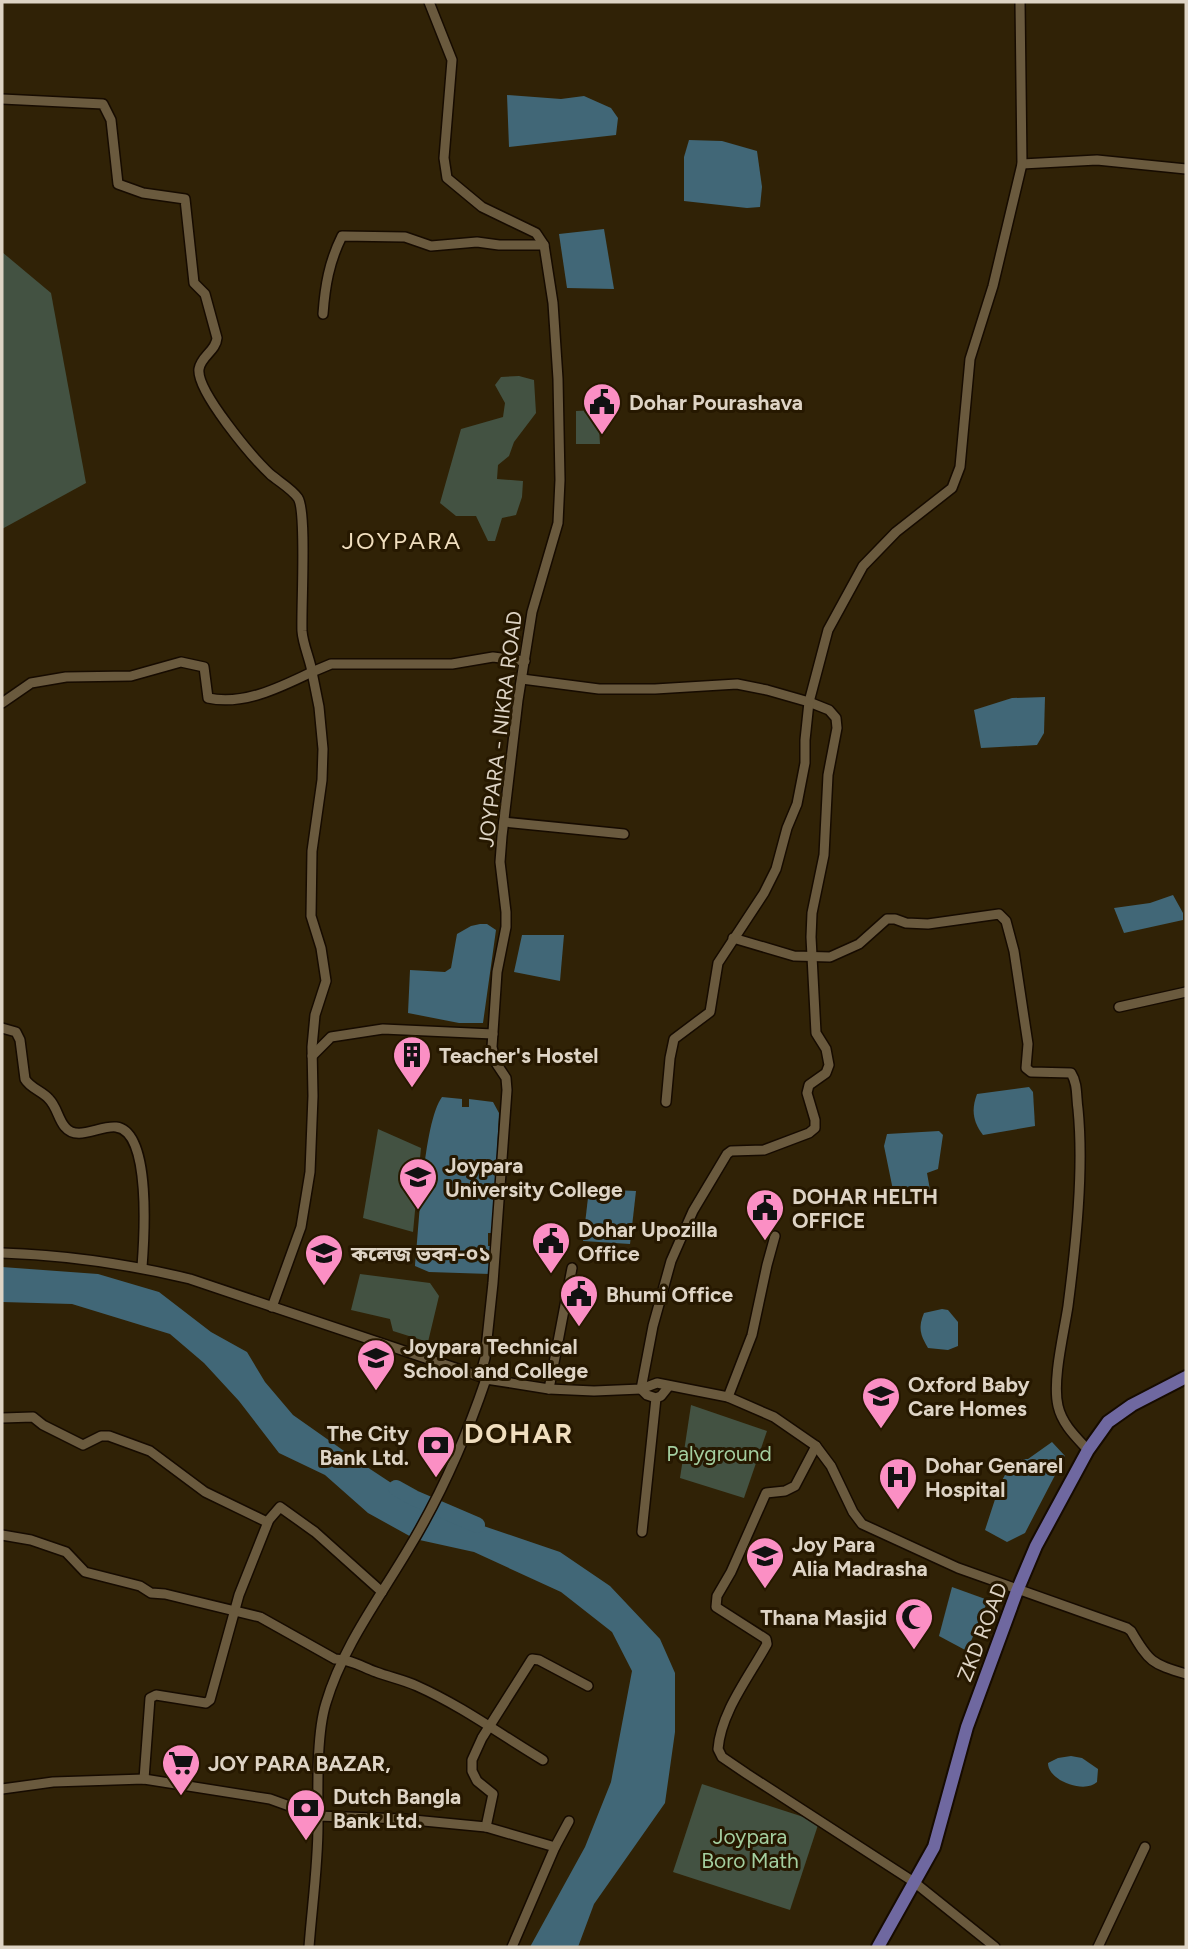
<svg xmlns="http://www.w3.org/2000/svg" width="1188" height="1949" font-family="Figtree,'Noto Sans Bengali',sans-serif">
<rect width="100%" height="100%" fill="#302206"/>
<!-- green -->
<g fill="#435242">
<path d="M2 252 51 293 86 483 2 529Z"/>
<path d="M519 376 534 380 536 413 514 442 509 456 498 465 497 479 523 481 522 497 516 515 502 518 495 541H488L476 516H456L440 503 461 429 503 417 505 403 495 385 501 377Z"/>
<path d="M598 410 600 444H576V411Z"/>
<path d="M378 1129 421 1148 413 1232 363 1218Z"/>
<path d="M360 1274 430 1283 439 1296 428 1342 393 1331 390 1319 351 1310Z"/>
<path d="M691 1405 767 1431 744 1498 680 1478Z"/>
<path d="M702 1784 819 1822 790 1910 673 1872Z"/>
</g>
<!-- water -->
<g fill="#416777">
<path d="M507 95 561 99 584 96 611 108 618 118 616 135 509 147Z"/>
<path d="M689 140 722 141 757 151 762 187 760 207 747 208 684 201V157Z"/>
<path d="M604 229 614 289 567 288 559 234Z"/>
<path d="M1045 697 1044 733 1037 745 981 748 974 710 1012 698Z"/>
<path d="M1173 895 1183 913V920L1124 933 1114 908 1150 903Z"/>
<path d="M480 924H487L496 930 483 1023H459L408 1013 410 970 445 972 451 968 457 934 471 926Z"/>
<path d="M522 935H564L560 981 514 972Z"/>
<path d="M1029 1087 1033 1092 1035 1126 983 1135C973 1122 971 1110 977 1094Z"/>
<path d="M442 1097 462 1099V1107H469V1099L493 1102 499 1113 493 1233H488V1246H493L490 1274 429 1272 415 1266C419 1230 423 1123 442 1097Z"/>
<path d="M939 1131 943 1135 938 1169 927 1173 930 1190 926 1193 894 1195 884 1146 887 1134Z"/>
<path d="M589 1189 636 1191 630 1244 583 1241Z"/>
<path d="M2 1267 98 1274 159 1292 211 1332 247 1352 265 1382 293 1415 364 1465 414 1498 463 1519 560 1552 610 1586 660 1639 675 1673V1732L665 1803 594 1904 578 1947H530L585 1847 611 1782 632 1671 612 1632 561 1592 474 1552 415 1539 368 1513 325 1475 279 1453 239 1401 204 1363 170 1334 72 1304 2 1302Z"/>
<path d="M942 1309 948 1310 958 1322V1346L948 1350 928 1348C920 1335 918 1327 924 1313Z"/>
<path d="M1052 1442 1065 1456 1025 1533 1007 1542 985 1530 1000 1484 1011 1464 1019 1459H1028Z"/>
<path d="M952 1587 988 1600 967 1651 939 1636Z"/>
<path d="M1071 1756 1082 1758 1098 1769 1097 1782C1085 1794 1048 1781 1048 1763L1058 1758Z"/>
</g>
<g fill="none" stroke-linecap="round" stroke-linejoin="round">
<!-- river -->
<path stroke="#416777" stroke-width="16" d="M396 1488 414 1498 477 1525"/>
<defs>
<g id="minor">
<path d="M429 2 452 60 444 158 447 178 482 207 536 233 544 245 553 303 558 379 560 480 558 523 532 612 518 700 502 836 500 862 506 912V927L497 972 492 1047 496 1063 506 1078 507 1090 493 1283 485 1358 480 1376"/>
<path d="M2 99 103 104 111 120 118 184 143 193 185 199 194 283 205 294 217 338C216 351 201 356 199 369 196 391 253 458 270 474 278 481 292 489 298 498 307 512 301 607 302 631 303 645 310 659 312 672 281 687 243 706 208 698L204 667 181 662 131 676 66 677 31 683 2 703"/>
<path d="M1022 164 1097 160 1186 169"/>
<path d="M323 314C325 286 329 262 342 236L405 237 431 246 477 242 499 245H544"/>
<path d="M522 679 599 689H655L737 684 767 690 809 702 829 710 836 718 837 728 828 775 824 855 812 913 811 937 816 1033 826 1049 829 1065 826 1073 809 1085 807 1093 815 1120V1128L809 1133 764 1150 731 1151 727 1154 693 1211 671 1261 653 1326 641 1389 647 1395 656 1398 661 1396 669 1386"/>
<path d="M504 822 624 834"/>
<path d="M733 938 794 956 830 957 859 944 887 919H895L906 923 928 924 999 914 1006 921 1014 951 1028 1044 1026 1068 1031 1072 1071 1073C1078 1084 1076 1096 1078 1109 1084 1170 1076 1244 1068 1306 1064 1333 1052 1380 1058 1406 1062 1424 1076 1437 1088 1450"/>
<path d="M1119 1007 1186 992"/>
<path d="M2 1028 16 1032 20 1040 25 1079C30 1088 42 1091 49 1099 57 1107 58 1119 65 1127 77 1142 100 1125 116 1127 152 1131 144 1241 142 1267"/>
<path d="M312 1056 331 1037 383 1029 493 1034"/>
<path d="M666 1102 670 1058 674 1039 710 1012 718 963 764 893 776 869 787 828 797 804 805 763V740L809 702 828 630 863 566 896 532 952 488 960 467 970 359 993 286 1022 164 1020 2"/>
<path d="M2 1253C66 1255 128 1264 190 1279L485 1378"/>
<path d="M272 1307 301 1227 310 1172 313 1096 312 1047 315 1015 326 981 321 948 311 916 312 851 322 780 323 749 319 707 312 672 331 664H452L493 657 525 661"/>
<path d="M549 1389 572 1268"/>
<path d="M728 1397 752 1335 767 1265 775 1236"/>
<path d="M2 1418 33 1417 43 1425 83 1445 101 1436H109L150 1451 205 1492 267 1522 280 1507 315 1532 382 1592"/>
<path d="M816 1446 795 1486 785 1491 766 1493 731 1572 717 1596 716 1607 766 1639 767 1644C749 1677 721 1712 718 1749L722 1757 747 1774 914 1882 995 1947"/>
<path d="M642 1532 656 1398"/>
<path d="M2 1535 31 1540 66 1552 85 1572 140 1586 151 1593 165 1594 260 1617 335 1659C350 1659 362 1667 376 1672 389 1677 404 1680 417 1686 462 1706 501 1735 543 1760"/>
<path d="M144 1779 150 1698 156 1695 206 1703 210 1700 239 1595 268 1522"/>
<path d="M2 1789 53 1782 144 1779 270 1799 317 1816 403 1819 486 1827 555 1847"/>
<path d="M486 1827 493 1794 477 1781 472 1771V1760L482 1738 532 1659 539 1660 588 1686"/>
<path d="M309 1947C312 1907 318 1865 318 1825 318 1791 316 1735 326 1703 343 1646 379 1599 409 1548 441 1495 466 1438 486 1379L549 1389 594 1391 641 1389 657 1383 728 1397 774 1417 816 1446 831 1466 853 1512 862 1524 958 1568 1127 1628 1131 1631C1149 1662 1152 1664 1186 1674"/>
<path d="M512 1947 555 1847 569 1821"/>
<path d="M1098 1947 1145 1847"/>
</g>
<path id="major" d="M878 1947 934 1847 967 1727 1017 1591 1036 1546 1088 1450 1108 1422 1132 1405 1186 1377"/>
</defs>
<!-- minor casing -->
<use href="#minor" stroke="#160b00" stroke-width="12"/>
<!-- major casing -->
<use href="#major" stroke="#160b00" stroke-width="16"/>
<!-- minor -->
<use href="#minor" stroke="#6a5a3e" stroke-width="9"/>
<!-- major -->
<use href="#major" stroke="#6f68a0" stroke-width="12"/>
</g>
<!-- icons -->
<defs>
<symbol id="civic-pin" viewBox="-11 -11 22 30"><path d="M0 17L-7.5 6A9.5 9.5 0 1 1 7.5 6Z" fill="#fb8fc4" stroke="#261800"/><path d="M-.6-6.5H3V-4.5H.6V-3L4-1V1h2V6H-6V1h2V-1L-.6-3ZM-1.2 2.5V6h2.4V2.5Z" fill="#111"/></symbol>
<symbol id="building-pin" viewBox="-11 -11 22 30"><path d="M0 17L-7.5 6A9.5 9.5 0 1 1 7.5 6Z" fill="#fb8fc4" stroke="#261800"/><path d="M-4-6H4V6H1V3H-1V6H-4ZM-2.5-4.3h1.7v1.8h-1.7ZM.8-4.3h1.7v1.8H.8ZM-2.5-1h1.7V.8h-1.7ZM.8-1h1.7V.8H.8Z" fill="#111"/></symbol>
<symbol id="university-pin" viewBox="-11 -11 22 30"><path d="M0 17L-7.5 6A9.5 9.5 0 1 1 7.5 6Z" fill="#fb8fc4" stroke="#261800"/><path d="M0-5L7-2L0 1L-7-2ZM-4 1L0 2.5L4 1V4Q0 6-4 4Z" fill="#111"/></symbol>
<symbol id="school-pin" viewBox="-11 -11 22 30"><path d="M0 17L-7.5 6A9.5 9.5 0 1 1 7.5 6Z" fill="#fb8fc4" stroke="#261800"/><path d="M0-5L7-2L0 1L-7-2ZM-4 1L0 2.5L4 1V4Q0 6-4 4Z" fill="#111"/></symbol>
<symbol id="bank-pin" viewBox="-11 -11 22 30"><path d="M0 17L-7.5 6A9.5 9.5 0 1 1 7.5 6Z" fill="#fb8fc4" stroke="#261800"/><path d="M-6-4H6V4H-6ZM0-2.3a2.3 2.3 0 1 0 0 4.6a2.3 2.3 0 1 0 0-4.6Z" fill="#111"/></symbol>
<symbol id="hospital-pin" viewBox="-11 -11 22 30"><path d="M0 17L-7.5 6A9.5 9.5 0 1 1 7.5 6Z" fill="#fb8fc4" stroke="#261800"/><path d="M-5-5h3v3.5h4V-5h3V5h-3V1.5h-4V5h-3Z" fill="#111"/></symbol>
<symbol id="mosque-pin" viewBox="-11 -11 22 30"><path d="M0 17L-7.5 6A9.5 9.5 0 1 1 7.5 6Z" fill="#fb8fc4" stroke="#261800"/><path d="M3.5-4.9A6 6 0 1 0 3.5 4.9A5 5 0 1 1 3.5-4.9Z" fill="#111"/></symbol>
<symbol id="supermarket-pin" viewBox="-11 -11 22 30"><path d="M0 17L-7.5 6A9.5 9.5 0 1 1 7.5 6Z" fill="#fb8fc4" stroke="#261800"/><path d="M-6-5.5h2.5l.6 2H6L4.5 2H-2.5L-4.4-4H-6ZM-1.5 3.2a1.3 1.3 0 1 0 .1 0ZM3 3.2a1.3 1.3 0 1 0 .1 0Z" fill="#111"/></symbol>
</defs>
<g fill-rule="evenodd">
<use href="#civic-pin" x="580" y="380" width="44" height="60"/>
<use href="#building-pin" x="390" y="1033" width="44" height="60"/>
<use href="#university-pin" x="396" y="1155" width="44" height="60"/>
<use href="#civic-pin" x="743" y="1186" width="44" height="60"/>
<use href="#civic-pin" x="529" y="1219" width="44" height="60"/>
<use href="#university-pin" x="302" y="1231" width="44" height="60"/>
<use href="#civic-pin" x="557" y="1272" width="44" height="60"/>
<use href="#university-pin" x="354" y="1336" width="44" height="60"/>
<use href="#school-pin" x="859" y="1374" width="44" height="60"/>
<use href="#bank-pin" x="414" y="1423" width="44" height="60"/>
<use href="#hospital-pin" x="876" y="1455" width="44" height="60"/>
<use href="#university-pin" x="743" y="1534" width="44" height="60"/>
<use href="#mosque-pin" x="892" y="1595" width="44" height="60"/>
<use href="#supermarket-pin" x="159" y="1741" width="44" height="60"/>
<use href="#bank-pin" x="284" y="1786" width="44" height="60"/>
</g>
<g text-anchor="middle" dominant-baseline="central" stroke-width="6" stroke-linejoin="round" paint-order="stroke">
<!-- poi labels -->
<g font-size="21" font-weight="bold" fill="#ded4c5" stroke="#261800" text-anchor="start">
<text x="629" y="402">Dohar Pourashava</text>
<text x="439" y="1055">Teacher's Hostel</text>
<text x="445" y="1165">Joypara<tspan x="445" dy="24">University College</tspan></text>
<text x="792" y="1196">DOHAR HELTH<tspan x="792" dy="24">OFFICE</tspan></text>
<text x="578" y="1229">Dohar Upozilla<tspan x="578" dy="24">Office</tspan></text>
<text x="351" y="1253">কলেজ ভবন-০১</text>
<text x="606" y="1294">Bhumi Office</text>
<text x="403" y="1346">Joypara Technical<tspan x="403" dy="24">School and College</tspan></text>
<text x="908" y="1384">Oxford Baby<tspan x="908" dy="24">Care Homes</tspan></text>
<text x="409" y="1433" text-anchor="end">The City<tspan x="409" dy="24">Bank Ltd.</tspan></text>
<text x="925" y="1465">Dohar Genarel<tspan x="925" dy="24">Hospital</tspan></text>
<text x="792" y="1544">Joy Para<tspan x="792" dy="24">Alia Madrasha</tspan></text>
<text x="887" y="1617" text-anchor="end">Thana Masjid</text>
<text x="208" y="1763">JOY PARA BAZAR,</text>
<text x="333" y="1796">Dutch Bangla<tspan x="333" dy="24">Bank Ltd.</tspan></text>
</g>
<!-- street labels -->
<g font-size="21" fill="#ded4c5" stroke="#261800">
<text transform="translate(500 729) rotate(-83)">JOYPARA - NIKRA ROAD</text>
<text transform="translate(982 1632) rotate(-69)">ZKD ROAD</text>
</g>
<!-- park labels -->
<g font-size="21" fill="#a4cfa0" stroke="#261800">
<text x="719" y="1453">Palyground</text>
<text x="750" y="1836">Joypara<tspan x="750" dy="24">Boro Math</tspan></text>
</g>
<!-- quarter labels -->
<g font-size="24" letter-spacing="2" fill="#f0debe" stroke="#261800">
<text x="402" y="540">JOYPARA</text>
</g>
<!-- district labels -->
<g font-size="28" font-weight="bold" letter-spacing="2" fill="#f0debe" stroke="#261800">
<text x="519" y="1433">DOHAR</text>
</g>
</g>
<!-- border -->
<rect width="1188" height="1949" fill="none" stroke="#ded4c5" stroke-width="7"/>
</svg>
